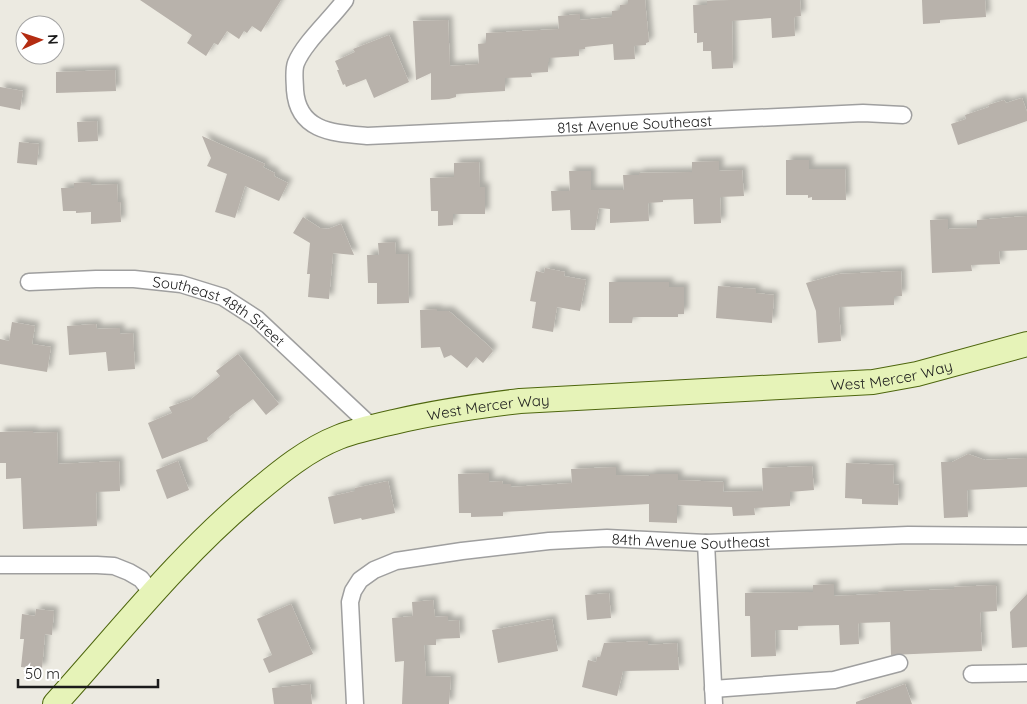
<svg xmlns="http://www.w3.org/2000/svg" width="1027" height="704" font-family="Quicksand,sans-serif">
<defs>
<filter id="shadow"><feDropShadow dx="4.5" dy="-4.5" stdDeviation="2.5" flood-color="#0004"/></filter>
</defs>
<rect width="100%" height="100%" fill="#eceae1"/>
<!-- building -->
<g fill="#b8b2ab" filter="url(#shadow)">
<path d="M140 0H281L261 32 252 26 247 33 244 31 239 39 227 31 218 45 214 43 206 56 187 43 192 35Z"/>
<path d="M628 0H645L649 42 646 43V45L634 46 635 59 614 60 613 44 585 47V49H579V56L549 58V62H548V72L531 73 532 77 505 78V91L456 94V97L449 99 431 100V73L416 80 413 21 448 20 450 66 479 64 478 44 486 43V33L559 29 558 16 580 14V20L612 17V11L620 10V5L628 4Z"/>
<path d="M731 0H800L801 16 794 17 795 36 772 38 771 18 732 21 733 68 712 69 711 51H703V42L697 43V33H694L693 5H707V1Z"/>
<path d="M922 0H985L986 17 940 20V23L923 24Z"/>
<path d="M389 35 409 82 374 98 366 79 346 87 345 84 343 85 337 70H339L335 61 355 52 353 49Z"/>
<path d="M115 70 116 91 56 93V72Z"/>
<path d="M0 87 23 91 20 110 0 106Z"/>
<path d="M1022 98 1027 112V121L958 145 951 124 966 119 965 115 989 107 988 105 1004 100 1006 103Z"/>
<path d="M97 121 98 141 78 142 77 122Z"/>
<path d="M202 136 265 164 263 167 275 173 274 176 288 183 279 201 245 186 235 218 215 212 227 174 207 166 211 158Z"/>
<path d="M19 142 39 144 37 165 17 163Z"/>
<path d="M786 160H809V169H845L846 200H812V197L808 198V195H786Z"/>
<path d="M719 161V171L742 170 744 196 720 197 721 223 694 224 693 199 663 200V202L648 203 649 221 610 223V209L599 208 595 230H571L570 210 552 211 551 191H570L569 171H591V190H624L623 175H639V173L692 172V162Z"/>
<path d="M479 162 480 187H485V214H453V225L438 226V211H431L430 178 454 177V163Z"/>
<path d="M91 182V185L117 184 118 202H120L121 222 91 224V212L76 213V211H63L61 188H74V183Z"/>
<path d="M1027 216V250L999 251 1000 264 971 265 972 271 932 273 930 220 948 219V229L977 228V220Z"/>
<path d="M303 217 320 228 328 229 341 224 354 255 333 253 329 299 308 297 310 274H307L310 243 293 233Z"/>
<path d="M395 242 396 254H408L409 303 377 304V283H368L367 255H379L378 243Z"/>
<path d="M545 268 565 272 564 276 586 280 580 311 557 307 553 332 532 328 536 302 530 301 536 271 544 273Z"/>
<path d="M901 271 902 296H894V305L839 307 841 341 818 343 816 311 806 283 839 274Z"/>
<path d="M609 282H669V287H684V314H678V317H633L632 323H609Z"/>
<path d="M718 286 756 289V293L774 295 772 323 716 318Z"/>
<path d="M437 309V311H449L489 346 493 351 483 363 476 357 467 368 451 355 444 358 440 347 421 348 420 310Z"/>
<path d="M12 322 35 326 32 344 51 347 47 372 0 364V339L9 341Z"/>
<path d="M96 324 97 329 120 328V334L133 333 135 369 108 371 106 352 69 355 67 326Z"/>
<path d="M238 354 279 404 266 415 253 399 229 417 230 419 207 438 208 441 162 459 148 423 172 413 169 407 191 399 220 376 216 371Z"/>
<path d="M33 431V433L57 432 58 464 119 461 120 491 96 492 97 526 23 529 21 478 6 479V463H0V432Z"/>
<path d="M968 454 985 460 1027 458V487L967 490 968 517 944 518 941 462H952Z"/>
<path d="M178 461 189 490 167 499 156 470Z"/>
<path d="M846 463 894 465 893 484 899 485 898 505 862 504V499L845 498Z"/>
<path d="M812 466 814 490 790 492V506L754 508 755 515 733 516 732 507 677 505V523L649 522V504L503 512V516L471 517V513H459L458 474 489 473V482L502 481 503 484H511V487L572 483 571 469 616 467V475L650 476V474H678V480L724 482 723 492 763 491 762 468Z"/>
<path d="M388 481 395 513 362 520 361 518 334 524 328 497 355 491V488Z"/>
<path d="M834 584V596L878 594V592L954 589V587L996 585 997 611 980 612 982 651 891 655 890 622 858 623 859 644 840 645 839 625 798 626V630H775L776 656 751 657 750 616H745V593L813 592V585Z"/>
<path d="M609 593 611 618 587 620 585 595Z"/>
<path d="M1027 594V647L1012 648 1010 612Z"/>
<path d="M433 600 435 617 448 616V621L459 620 460 638 436 639V645H424L426 676 451 677 449 704H402L404 661 395 662 392 618 413 616 412 602Z"/>
<path d="M291 604 313 654 269 673 263 659 272 655 257 619Z"/>
<path d="M36 609 54 611 52 635 45 634 42 669 21 667 24 639H20L22 614 35 616Z"/>
<path d="M552 619 558 651 498 663 492 630Z"/>
<path d="M648 641V645L677 643 679 670 623 671 617 696 582 687 588 660 596 662 597 657H600L604 643Z"/>
<path d="M310 684 312 704H274L272 688Z"/>
<path d="M905 684 912 704H856V702Z"/>
</g>
<g fill="none" stroke-linecap="round" stroke-linejoin="round">
<defs>
<g id="street">
<path id="s1" d="M345 0C331 19 304 43 296 63 293 71 295 82 295 90 298 132 334 133 367 136L863 113 903 115"/>
<path id="s2" d="M29 282 96 279H134L181 284 223 297 257 319 372 427"/>
<path d="M706 543 714 704"/>
<path d="M0 565H97L114 566 129 572 141 579 152 593"/>
<path d="M972 674 1027 673"/>
<path d="M713 689 834 680 899 663"/>
<path id="s3" d="M355 704 350 602 353 591 360 580 374 570 396 561 462 551 549 541 607 538 706 543 908 535 1027 536"/>
</g>
<g id="secondary">
<path id="s4" d="M55 704C120 632 180 555 255 493 280 472 308 449 339 437 357 430 376 426 394 422 436 412 478 406 520 401L873 382 917 374 1027 344"/>
</g>
</defs>
<!-- street casing -->
<use href="#street" stroke="#9f9f9f" stroke-width="19"/>
<!-- secondary casing -->
<use href="#secondary" stroke="#4e660e" stroke-width="26"/>
<!-- street -->
<use href="#street" stroke="#fff" stroke-width="16"/>
<!-- secondary -->
<use href="#secondary" stroke="#e6f3b8" stroke-width="24"/>
</g>
<g text-anchor="middle" dominant-baseline="central" stroke-width="4" stroke-linejoin="round" paint-order="stroke">
<!-- street labels -->
<g font-size="15" fill="#1b1b1b" stroke="#fff">
<text stroke="none"><textPath href="#s1" startOffset="471">81st Avenue Southeast</textPath></text>
<text stroke="none"><textPath href="#s2" startOffset="198">Southeast 48th Street</textPath></text>
<text stroke="none"><textPath href="#s4" startOffset="950">West Mercer Way</textPath></text>
<text stroke="none"><textPath href="#s4" startOffset="545">West Mercer Way</textPath></text>
<text stroke="none"><textPath href="#s3" startOffset="464">84th Avenue Southeast</textPath></text>
</g>
</g>
<!-- north arrow -->
<g transform="translate(40 40) rotate(87)"><circle r="24" fill="#ffffff" stroke="#a4a4a4"/>
<path d="M0-4L9 19L0 12L-9 19Z" fill="#b42c11"/>
<text y="-8" font-size="14" font-weight="bold" text-anchor="middle" fill="#1b1b1b">N</text>
</g>
<!-- scale -->
<path d="M18 679v8h140v-8" fill="none" stroke="#1b1b1b" stroke-width="2.5"/>
<text x="25" y="679" font-size="15" fill="#1b1b1b" stroke="#ffffff" stroke-width="4" paint-order="stroke">50 m</text>
</svg>
